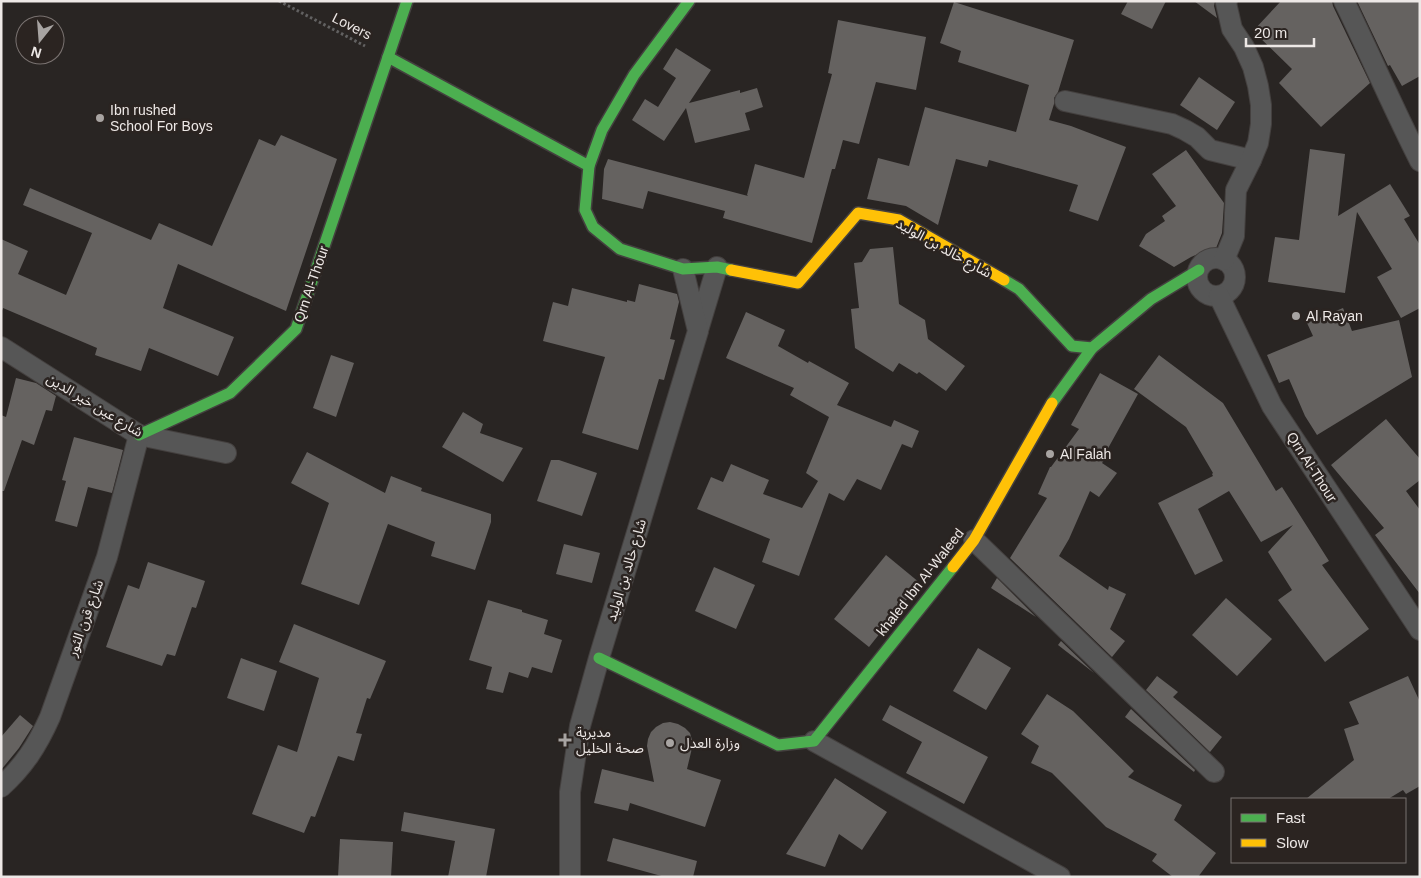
<svg xmlns="http://www.w3.org/2000/svg" width="1421" height="878" font-family="Helvetica,'Noto Sans Arabic',sans-serif">
<rect width="100%" height="100%" fill="#292523"/>
<!-- building -->
<g fill="#656260">
<path d="M1128 1H1166L1152 29 1121 14Z"/>
<path d="M1194 1H1215L1214 6 1217 18Z"/>
<path d="M1281 1H1332L1333 6 1370 83 1321 127 1279 83 1292 69 1253 31Z"/>
<path d="M1357 1H1420V76L1402 86 1390 65 1388 66Z"/>
<path d="M954 2 1074 40 1058 92 1054 98V104L1049 120 1071 126 1126 147 1098 221 1069 211 1078 185 989 160 987 167 956 159 938 225 906 206 867 199 878 158 909 166 925 107 1016 132 1029 85 958 62 961 51 940 43Z"/>
<path d="M838 20 926 37 916 90 876 82 859 144 843 140 835 169H832L812 243 723 218 725 211 648 191 643 209 602 199 604 169 608 159 748 196 747 195 755 164 804 178 832 74 828 73Z"/>
<path d="M676 48 711 70 689 103 740 90V93L757 88 763 107 745 113 750 130 695 143 686 108 664 141 632 120 645 99 658 107 676 78 663 69Z"/>
<path d="M1199 77 1235 102 1217 130 1180 105Z"/>
<path d="M281 135 337 159 286 311 178 264 163 308 234 337 218 376 149 348 141 371 95 355 97 348 3 308 1 313V239L28 251 18 274 66 295 92 233 23 205 30 188 151 240 159 223 212 246 259 139 275 146Z"/>
<path d="M1310 149 1345 154 1338 216 1390 184 1410 216 1404 219 1420 245V308L1401 318 1377 277 1392 269 1357 212 1345 293 1268 282 1275 237 1299 240Z"/>
<path d="M1186 150 1224 203 1222 233 1211 261 1206 256 1198 254 1191 257 1174 267 1139 246 1146 234 1165 221 1162 216 1176 206 1152 174Z"/>
<path d="M893 247 899 304 925 320 928 339 965 366 946 391 919 372 917 374 899 363 893 372 855 348 851 309 859 308 854 263 862 262 870 249Z"/>
<path d="M639 284 677 294 679 302 670 339 675 340 664 380 659 379 638 450 582 433 605 357 543 341 553 302 568 306 572 288 627 302V300L635 302Z"/>
<path d="M1343 308 1352 331 1399 320 1412 377 1317 435 1305 416 1289 379 1279 383 1267 355 1313 336 1307 323Z"/>
<path d="M746 312 785 330 778 346 808 363 809 361 849 383 837 405 891 427 894 420 919 431 912 448 902 444 881 490 857 479 844 501 829 493 799 576 762 562 770 539 697 509 711 477 723 482 731 464 769 480 763 494 802 508 818 481 806 473 829 417 790 395 794 388 726 358Z"/>
<path d="M331 355 354 363 336 417 313 408Z"/>
<path d="M1159 355 1223 403 1276 491 1282 487 1329 561 1322 565 1369 629 1325 662 1278 600 1292 590 1268 552 1293 525 1261 542 1229 491 1198 509 1223 561 1195 575 1158 503 1213 476 1212 474 1213 473 1186 427 1134 389Z"/>
<path d="M1100 373 1138 394 1106 452 1109 454 1102 463 1117 473 1099 497 1090 491 1069 539 1059 556 1108 590 1109 586 1126 594 1110 629 1125 641 1112 657 1010 558 1047 498 1038 494 1050 467H1051L1079 429 1071 425Z"/>
<path d="M16 378 36 383 56 396 52 411 46 410 34 445 22 440 4 491H1V415L6 417Z"/>
<path d="M463 412 483 424 480 433 523 448 503 482 442 447Z"/>
<path d="M1386 419 1420 459V480L1406 491 1420 510V594L1375 535 1384 528 1331 465Z"/>
<path d="M74 437 123 450 112 493 88 487 77 527 55 521 66 481 62 480Z"/>
<path d="M307 452 385 493 391 476 422 488 421 491 491 514V522L475 570 431 556 435 542 388 524 359 605 301 584 329 503 291 483Z"/>
<path d="M551 460H559L597 473 582 516 537 501Z"/>
<path d="M564 544 600 553 592 583 556 574Z"/>
<path d="M886 555 920 583 869 647 834 619Z"/>
<path d="M148 562 205 581 196 608 192 607 175 656 167 654 162 666 106 647 128 585 139 589Z"/>
<path d="M714 567 755 585 736 629 695 611Z"/>
<path d="M997 578 1036 617 991 588Z"/>
<path d="M1226 598 1272 639 1237 676 1192 635Z"/>
<path d="M488 600 522 610V612L548 620 544 634 562 640 552 673 532 667 528 678 509 672 503 693 486 689 492 667 469 660Z"/>
<path d="M294 624 386 661 370 699 367 698 356 733 362 734 354 761 338 756 315 817 311 816 304 833 252 814 278 745 297 752 319 678 279 662Z"/>
<path d="M1061 641 1094 673 1058 645Z"/>
<path d="M978 648 1011 668 986 710 953 691Z"/>
<path d="M241 658 277 671 264 711 227 698Z"/>
<path d="M1157 676 1178 692 1173 697 1222 737 1210 752 1146 690Z"/>
<path d="M1408 676 1420 702V786L1406 794 1403 790 1388 799H1306L1354 760 1344 729 1359 724 1349 702Z"/>
<path d="M1047 694 1073 711 1134 771 1128 777 1182 805 1174 820 1216 853 1198 877H1173L1152 861 1157 854 1106 827 1052 773 1031 763 1039 746 1021 734Z"/>
<path d="M890 705 988 757 964 804 906 773 922 742 882 720Z"/>
<path d="M1131 709 1195 770 1194 772 1125 717Z"/>
<path d="M20 715 33 726 19 748 1 770V737Z"/>
<path d="M670 722 678 724 685 728 690 733 692 740V748L687 769 721 780 705 827 630 803 628 811 594 803 602 769 654 782 647 746 648 739 651 732 656 727 663 723Z"/>
<path d="M835 778 887 812 862 850 839 834 825 867 786 854Z"/>
<path d="M404 812 495 829 486 877H448L455 841 401 831Z"/>
<path d="M613 838 697 861 693 877H665L607 861Z"/>
<path d="M340 839 393 842 391 877H338Z"/>
</g>
<g fill="none" stroke-linecap="round" stroke-linejoin="round">
<defs>
<g id="street">
<path d="M1344 1C1370 54 1393 108 1420 161"/>
<path d="M1065 101 1172 124 1185 130 1197 137 1210 150 1251 160"/>
<circle cx="1216" cy="277" r="19"/>
<path d="M1224 260 1234 236 1236 190 1251 160 1258 143 1261 124V105L1258 86 1253 67 1244 47 1232 29 1226 3 1227 1"/>
<path d="M1219 296 1272 406 1420 630"/>
<path d="M698 330 717 267"/>
<path d="M1 347 139 435 226 453"/>
<path d="M974 540 1214 772"/>
<path d="M814 741 1060 877"/>
<path d="M1 787C24 766 37 746 50 717L107 557 139 435"/>
<path d="M570 877V792L580 726 599 658 698 331 683 269"/>
</g>
<g id="fast">
<path d="M689 1 634 75 602 130 589 166 585 210 593 227 620 249 683 269 717 267 731 270"/>
<path d="M388 57 589 166"/>
<path d="M1004 280 1019 289 1072 346 1092 348"/>
<path d="M1052 403 1092 348 1151 299 1199 270"/>
<path d="M139 435 230 393 296 329 407 1"/>
<path d="M599 658 778 745 814 741 953 567"/>
</g>
<g id="slow">
<path d="M731 270 798 283 858 213 899 220 1004 280"/>
<path d="M953 567 974 540 1052 403"/>
</g>
</defs>
<!-- street casing -->
<use href="#street" stroke="#44403f" stroke-width="22"/>
<!-- fast casing -->
<use href="#fast" stroke="#44403f" stroke-width="14"/>
<!-- slow casing -->
<use href="#slow" stroke="#44403f" stroke-width="14"/>
<!-- path -->
<path stroke="#626161" stroke-width="3" stroke-dasharray="2.5 2.5" stroke-linecap="butt" d="M279 1 365 46"/>
<!-- street -->
<use href="#street" stroke="#565656" stroke-width="20"/>
<!-- fast -->
<use href="#fast" stroke="#4caf50" stroke-width="11"/>
<!-- slow -->
<use href="#slow" stroke="#ffc107" stroke-width="11"/>
</g>
<!-- markers -->
<g fill="#a8a4a2" stroke="#2b2421" stroke-width="2">
<circle cx="100" cy="118" r="5"/>
<circle cx="1296" cy="316" r="5"/>
<circle cx="1050" cy="454" r="5"/>
<path d="M562.5 732.5h5v5h5v5h-5v5h-5v-5h-5v-5h5z"/>
<circle cx="670" cy="743" r="5"/>
</g>
<g text-anchor="middle" dominant-baseline="central" stroke-width="5" stroke-linejoin="round" paint-order="stroke">
<!-- street labels -->
<g font-size="14" fill="#ede8e6" stroke="#2b2421">
<text transform="translate(352 26) rotate(27)">Lovers</text>
<text transform="translate(944 248) rotate(29)">شارع خالد بن الوليد</text>
<text transform="translate(311 284) rotate(-71)">Qrn Al-Thour</text>
<text transform="translate(95 405) rotate(31)">شارع عين خير الدين</text>
<text transform="translate(1312 467) rotate(57)">Qrn Al-Thour</text>
<text transform="translate(626 570) rotate(-73)">شارع خالد بن الوليد</text>
<text transform="translate(920 582) rotate(-52)">khaled Ibn Al-Waleed</text>
<text transform="translate(85 618) rotate(-70)">شارع قرن الثور</text>
</g>
<!-- poi labels -->
<g font-size="14" fill="#ede8e6" stroke="#2b2421" text-anchor="start">
<text x="110" y="110">Ibn rushed<tspan x="110" dy="16">School For Boys</tspan></text>
<text x="1306" y="316">Al Rayan</text>
<text x="1060" y="454">Al Falah</text>
<text x="576" y="732">مديرية<tspan x="576" dy="16">صحة الخليل</tspan></text>
<text x="680" y="743">وزارة العدل</text>
</g>
</g>
<!-- border -->
<rect width="1421" height="878" fill="none" stroke="#ede8e6" stroke-width="5"/>
<!-- legend -->
<rect x="1231" y="798" width="175" height="65" fill="#2b2421" stroke="#797270"/>
<rect x="1241" y="814" width="25" height="8" fill="#4caf50" stroke="#797270"/>
<text x="1276" y="823" font-size="15" fill="#ede8e6">Fast</text>
<rect x="1241" y="839" width="25" height="8" fill="#ffc107" stroke="#797270"/>
<text x="1276" y="848" font-size="15" fill="#ede8e6">Slow</text>
<!-- north arrow -->
<g transform="translate(40 40) rotate(197)"><circle r="24" fill="#2b2421" stroke="#797270"/>
<path d="M0-4L9 19L0 12L-9 19Z" fill="#a8a4a2"/>
<text y="-8" font-size="14" font-weight="bold" text-anchor="middle" fill="#ede8e6">N</text>
</g>
<!-- scale -->
<path d="M1246 38v8h68v-8" fill="none" stroke="#ede8e6" stroke-width="2.5"/>
<text x="1254" y="38" font-size="15" fill="#ede8e6" stroke="#2b2421" stroke-width="4" paint-order="stroke">20 m</text>
</svg>
